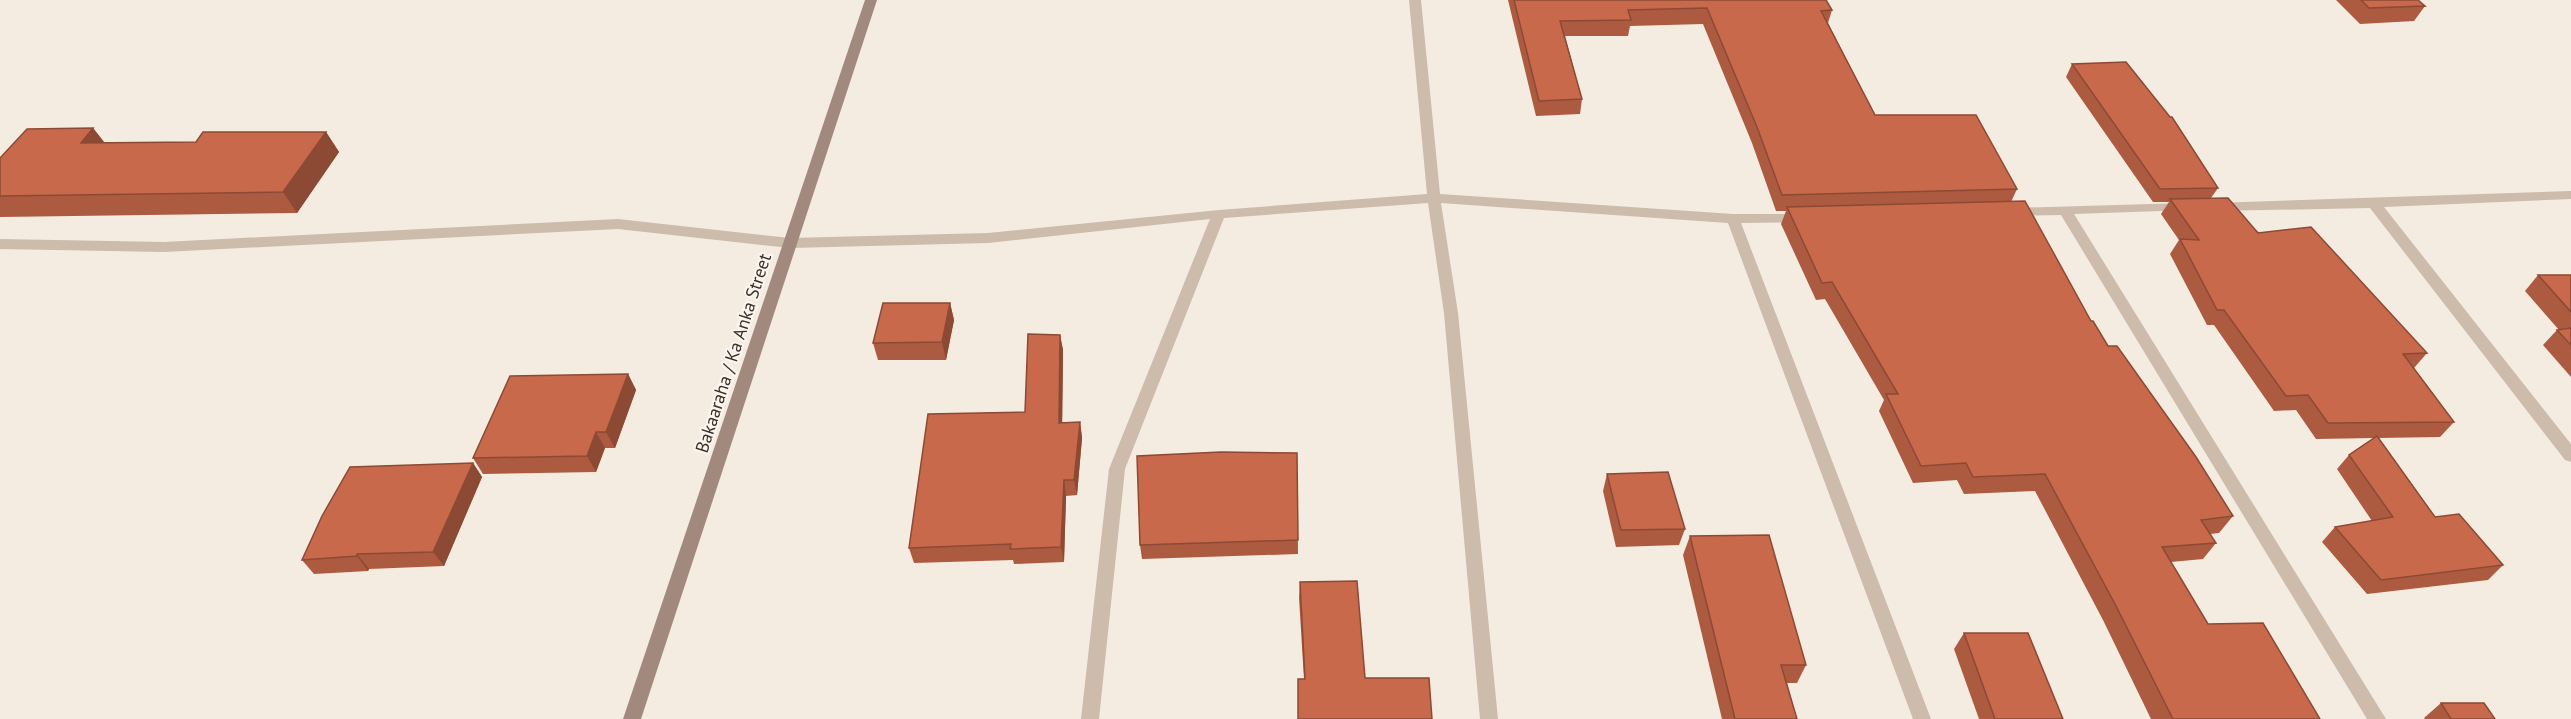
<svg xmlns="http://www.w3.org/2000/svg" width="2571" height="719" font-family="'PT Sans',sans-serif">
<rect width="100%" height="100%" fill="#f4ebe1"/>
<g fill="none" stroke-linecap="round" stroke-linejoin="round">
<!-- street -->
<g fill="#cdbbac" fill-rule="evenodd">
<path d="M1409 0H1421L1440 194 1733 214H1809L1811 217 1804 222 1741 223 1931 719H1913L1728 223 1441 203 1458 313 1498 719H1480L1444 313 1428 203 1224 218 1125 469 1099 719H1081L1109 469 1210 219 988 243 790 248 618 229 164 252 0 249V239L164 242 618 219 790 238 988 233 1219 210 1427 194Z"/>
<path d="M2571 191V199L2384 207 2571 444V462L2565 460 2370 208 2215 211 2208 207 2215 203Z"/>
<path d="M2185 203 2192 207 2190 210 2074 214 2386 719H2367L2061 215 2011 216 2004 212 2011 208Z"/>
</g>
<!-- secondary -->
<path fill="#a18a7d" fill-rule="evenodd" d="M865 0H877L641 719H623Z"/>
</g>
<!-- wall -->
<g fill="#ac5a40">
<path d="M1508 0H1826L1832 10 1828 23 1875 115 2017 189 2011 202 2108 346 2233 516 2219 533 2210 534 2216 543 2203 559 2171 562 2208 624 2320 719H2151L2103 620 2035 491 1964 494 1957 480 1913 483 1879 411 1884 400 1825 299 1816 300 1781 224 1786 211H1776L1752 143 1703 24 1630 26 1628 36H1565L1582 99 1580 114 1536 116Z"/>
<path d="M2336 0H2418L2425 6 2414 21 2360 24Z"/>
<path d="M2072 64 2218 188 2211 198 2427 353 2414 368 2454 422 2440 437 2378 438 2435 517 2503 565 2488 580 2367 594 2322 542 2335 527 2372 521 2337 469 2349 455 2374 438 2316 439 2296 410 2274 411 2214 325H2207L2170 254 2179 240 2161 214 2169 202H2153L2066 77Z"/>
<path d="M93 128 104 143 196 142 326 132 339 152 297 213 0 217V158Z"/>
<path d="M2538 275H2571V377L2543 345 2557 330H2559L2525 291Z"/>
<path d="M950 303 954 320 946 360H878L873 343Z"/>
<path d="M1060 335 1063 350 1062 423 1080 422 1082 438 1077 495 1066 496 1064 562 1014 564 1013 560 914 563 909 548 1025 412Z"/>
<path d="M628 374 636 390 615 448H605L596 472 483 474 473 458Z"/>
<path d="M1297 453 1298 554 1142 559 1140 545Z"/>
<path d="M473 463 482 477 444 566 369 569 368 571 314 574 302 560Z"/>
<path d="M1607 474 1685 529 1679 545 1616 547 1603 491Z"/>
<path d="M1690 536 1806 665 1797 683H1787L1797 719H1722L1683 555Z"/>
<path d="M1300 582 1365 678 1304 679 1299 598Z"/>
<path d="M1964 633 2063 719H1979L1954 649Z"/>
<path d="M2441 703 2495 719H2425L2424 718Z"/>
</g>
<!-- shaded-wall -->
<g fill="#8c4a34">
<path d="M93 128 109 148 81 143Z"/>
<path d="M326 132 339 152 297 213 283 192Z"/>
<path d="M950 303 954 320 946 360 942 342Z"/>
<path d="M1060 335 1063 350 1062 438 1059 423Z"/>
<path d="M628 374 636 390 615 448 606 432Z"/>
<path d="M1080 422 1082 438 1077 495 1074 480Z"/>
<path d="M596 432 605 448 596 472 587 456Z"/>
<path d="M473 463 482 477 444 566 433 552Z"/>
<path d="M1064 480 1066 496 1064 562 1061 547Z"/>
<path d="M357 554 369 569 368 571 357 556Z"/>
</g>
<!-- building -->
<g fill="#c8694b" stroke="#8c4a34" stroke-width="1.5">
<path d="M1514 0H1826L1832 10 1821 11 1875 115H1976L2017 189 1782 195 1757 127 1707 8 1628 10 1631 20 1560 21 1582 99 1539 101Z"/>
<path d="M2361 0H2418L2425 6 2369 8Z"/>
<path d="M2126 62 2170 117H2172L2218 188 2160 189 2072 64Z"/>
<path d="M93 128 81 143 196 142 203 132H326L283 192 0 196V158L27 129Z"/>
<path d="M2228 198 2258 233 2311 227 2427 353 2403 354 2454 422 2328 423 2308 395 2286 396 2224 310H2217L2180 239 2199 240 2170 199Z"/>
<path d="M2025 201 2091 321H2093L2108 346H2117L2196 457 2233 516 2201 520 2216 543 2162 547 2208 624 2263 623 2320 719H2173L2115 604 2045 474 1973 477 1966 463 1921 466 1886 394H1898L1832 282 1822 283 1787 207Z"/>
<path d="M2538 275H2571V312Z"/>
<path d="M883 303H950L942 342 873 343Z"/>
<path d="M2571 328V345L2557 330Z"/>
<path d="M1028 334 1060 335 1059 423 1080 422 1074 480H1064L1061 547 1010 549 1011 544 909 548 928 414 1025 412Z"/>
<path d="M628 374 606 432H596L587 456 473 458 510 376Z"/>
<path d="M2377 436 2435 517 2459 514 2503 565 2381 580 2335 527 2393 517 2349 455Z"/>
<path d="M1221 452 1297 453 1298 540 1140 545 1137 456Z"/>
<path d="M473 463 433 552 357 554V556L302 560 322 516 350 467Z"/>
<path d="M1668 472 1685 529 1621 530 1607 474Z"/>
<path d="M1769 535 1806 665H1781L1797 719H1735L1690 536Z"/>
<path d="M1357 581 1365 678H1429L1432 719H1298V679H1305L1300 582Z"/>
<path d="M1964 633H2028L2063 719H1995Z"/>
<path d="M2441 703H2484L2495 719H2451Z"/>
</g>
<g text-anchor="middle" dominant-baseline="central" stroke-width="4.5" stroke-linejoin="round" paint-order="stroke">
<!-- street labels -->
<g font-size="18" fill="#3b302b" stroke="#fbf5ee">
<text transform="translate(733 353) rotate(-72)">Bakaaraha / Ka Anka Street</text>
</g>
</g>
</svg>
